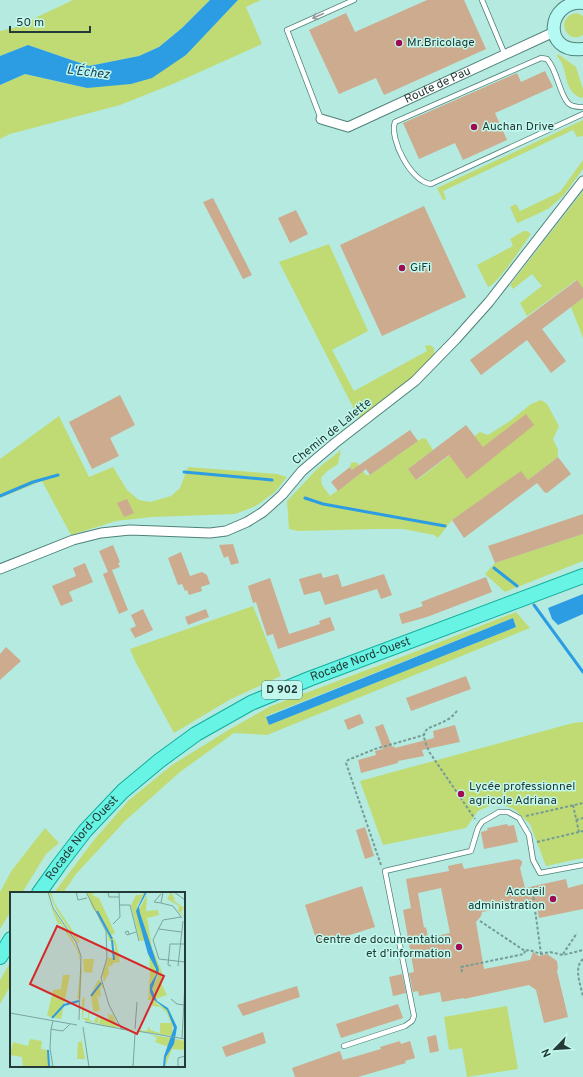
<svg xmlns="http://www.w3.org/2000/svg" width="583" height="1077" font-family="Overpass,sans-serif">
<rect width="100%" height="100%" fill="#b5eae0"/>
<!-- green -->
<g fill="#c0db74" fill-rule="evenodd">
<path d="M73 0H210L182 28 159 47 139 56 89 66 28 45 0 56V31L14 28Z"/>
<path d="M238 0H261L246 7 262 44 173 84 120 105 10 134 0 139V85L25 74 87 88 186 55Z"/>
<path d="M577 13 583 16V35C566 46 554 16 577 13Z"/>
<path d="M558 54 576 67 583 89V97L581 98C561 89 570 70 557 56Z"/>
<path d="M583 120V136L577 137 573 130 443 191 446 199 443 200 437 188Z"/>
<path d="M583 160V169L564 195 548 209 520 222 517 223 510 207 516 204 520 211 560 192Z"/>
<path d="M583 191V288L576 280 527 316 520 303 542 286 532 274 513 289 510 285Z"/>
<path d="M524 231H527L531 234C523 245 498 284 488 287L477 265 513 246 510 239Z"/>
<path d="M329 244 368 331 332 350 354 391 427 351 425 346 430 345 434 348V354L410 379 359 419 279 262Z"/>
<path d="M583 298V338L571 307Z"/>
<path d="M541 400 547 404 559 426 553 439 558 450V457L528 480 521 472 452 520 438 538 434 535 403 529H376L298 531 289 529 287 501 317 469 341 450 338 464 326 472 321 478 322 485 330 496 357 476 350 467 351 463 356 462 366 475H370L422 438 426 439 433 450 408 469 417 480 480 432 488 435 510 421 531 404Z"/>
<path d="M59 416 89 477 113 467 127 490 139 500 150 502 171 496 180 488 188 467 277 474 287 477 275 492 256 506 235 514 152 517 116 521 71 535 42 481 0 498V459Z"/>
<path d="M583 534V561L505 592 485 574 495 563Z"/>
<path d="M253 606 281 676 229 700 174 733 135 661 130 649Z"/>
<path d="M516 612 530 628 267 735 234 733 180 772 125 821 76 874 63 893H54L94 840 128 801 172 765 230 729 271 706 412 653ZM513 618 516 627 269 725 266 716Z"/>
<path d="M583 722V858L546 866 530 824 514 809 503 805H491L478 811 466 828 383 845 360 781 573 723Z"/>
<path d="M45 828 59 843 46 854 22 893H11V911L0 929V892L12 870Z"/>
<path d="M11 961V985L0 1004V980Z"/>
<path d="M507 1006 518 1069 467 1077 462 1048 449 1050 444 1017Z"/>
</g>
<!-- water -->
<g fill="#2c9de2">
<path d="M210 0H238L186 55 152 78 131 84 87 88 25 74 0 85V56L28 45 89 66 139 56 159 47 182 28Z"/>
<path d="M583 594V614L558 625 552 619 548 608Z"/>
<path d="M513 618 516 627 269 725 266 717Z"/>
</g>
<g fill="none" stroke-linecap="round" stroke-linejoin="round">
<!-- stream -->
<g stroke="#2c9de2" stroke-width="3">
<path d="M184 472 272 480"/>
<path d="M0 496 33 482 58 475"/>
<path d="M305 498 323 504 445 526"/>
<path d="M494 568 517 586"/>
<path d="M534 605 583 672"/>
</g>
</g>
<!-- building -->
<g fill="#cdab8e" fill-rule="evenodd">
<path d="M427 0H464L486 49 384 95 376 78 339 94 309 30 346 13 355 32Z"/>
<path d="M545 71 553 87 495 113 507 140 463 160 455 143 419 159 403 123 517 73 521 82Z"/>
<path d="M213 198 252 275 243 279 203 202Z"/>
<path d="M424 206 466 297 382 336 340 245Z"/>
<path d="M296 210 308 234 290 243 278 218Z"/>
<path d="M577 280 583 288V298L542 329 566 361 551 373 527 340 481 375 470 360Z"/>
<path d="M120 395 135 425 110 438 119 456 92 469 69 422Z"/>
<path d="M526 414 534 425 467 479 449 455 416 480 408 469 466 425 483 447Z"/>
<path d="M410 430 418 441 370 475 366 469 338 491 331 482 350 467 352 470Z"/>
<path d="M558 457 571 474 547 493 546 492 545 493 537 483 464 538 452 520 521 471 528 480Z"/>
<path d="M127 499 134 513 124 517 117 503Z"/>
<path d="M583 514V534L495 563 488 546Z"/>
<path d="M233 544 239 563 231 565 228 556 224 558 219 545Z"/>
<path d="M113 545 120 562 118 563 120 567 112 570 128 610 119 614 103 574 110 571 108 572 99 551Z"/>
<path d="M181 552 190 576 202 572 207 575 210 584 201 587 202 591 189 595 187 590 185 591 182 584 178 585 168 558Z"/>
<path d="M85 563 93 582 69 592 73 601 61 606 52 586 76 576 73 568Z"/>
<path d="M321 573 323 578 338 574 342 587 384 574 392 595 381 599 377 589 325 605 320 591 304 595 299 579Z"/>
<path d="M486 577 492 592 427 617 402 624 399 614 423 606 421 602Z"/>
<path d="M270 578 289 634 320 624 319 621 330 617 335 630 278 649 273 634 267 636 256 602 253 603 248 586Z"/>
<path d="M143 609 153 630 135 638 130 629 136 626 131 615Z"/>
<path d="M206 609 209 617 188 625 185 617Z"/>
<path d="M6 647 21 661 0 680V654Z"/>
<path d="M466 676 471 689 411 711 406 698Z"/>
<path d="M360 714 364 723 348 730 344 720Z"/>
<path d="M383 724 392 747 394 746 395 748 434 738 433 731 455 725 460 742 422 750 424 756 398 761V763L361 773 358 760 376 755 375 751 383 749 375 727Z"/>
<path d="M507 824 508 826 514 825 518 842 484 849 481 832 488 830 487 828Z"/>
<path d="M365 827 374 856 365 859 356 830Z"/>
<path d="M518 859 522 861V864L520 868 525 888 566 879 568 888 583 884V909L539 918 537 906 506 907 482 912 481 916 476 922 484 969 530 960 533 952 539 956 547 954 557 961 558 968 557 971 568 1017 544 1023 536 990 529 985 464 999V998L442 1002 440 992 419 996 418 991 413 992 409 973 414 972 403 910 411 908 406 879 449 871 448 866 462 863 464 869ZM441 888 450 933 428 938 426 927 424 928 418 893Z"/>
<path d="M362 886 375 927 318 945 305 905Z"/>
<path d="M402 974 406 993 393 996 389 977Z"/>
<path d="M297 986 300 997 243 1016 237 1005Z"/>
<path d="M398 1004 403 1018 341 1038 336 1024Z"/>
<path d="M263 1032 266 1043 226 1057 222 1047Z"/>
<path d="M436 1035 439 1051 430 1053 427 1037Z"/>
<path d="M400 1041 401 1044 410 1041 415 1058 405 1061 406 1063 358 1077H295L292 1068 340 1051 343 1060 381 1049 380 1047Z"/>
</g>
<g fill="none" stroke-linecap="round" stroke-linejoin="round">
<defs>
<g id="lane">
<path d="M482 0 505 55"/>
<path d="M583 107C578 107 571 107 568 103 559 93 558 72 547 59L541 58 395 122C389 139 411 182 431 184L583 114"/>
<path d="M321 119 287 30 354 0"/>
<path d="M344 1046 405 1026 412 1021 414 1016 385 871 471 851 478 828 482 822 499 812H508L519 818 529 835 533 860 540 873 583 865"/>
</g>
<g id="street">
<path id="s1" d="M321 119 348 127 554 32"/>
<path d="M0 569 73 540 101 533 130 530 210 533 226 531 247 522 263 512 282 495 302 471 335 443 415 381 456 339 489 302 583 181"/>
</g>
<path id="secondary" d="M583 3C547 0 541 54 583 49"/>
<g id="primary">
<path id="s2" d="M39 893 59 865 85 831 123 791 159 761 196 734 251 703 309 679 583 576"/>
<path d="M0 957 11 939"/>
</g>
</defs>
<!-- lane casing -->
<use href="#lane" stroke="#4f8279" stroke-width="6"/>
<!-- street casing -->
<use href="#street" stroke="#4f8279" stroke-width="11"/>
<!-- secondary casing -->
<use href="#secondary" stroke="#4f8279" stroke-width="14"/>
<!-- primary casing -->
<use href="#primary" stroke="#0fae9c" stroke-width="16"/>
<!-- path -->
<g stroke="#759c95" stroke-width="2" stroke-dasharray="3 2" stroke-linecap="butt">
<path d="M457 711C455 713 453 716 450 718 431 731 415 723 430 753L475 819"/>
<path d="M573 805 579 832"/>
<path d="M526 816 583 803"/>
<path d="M576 820 583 818"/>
<path d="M537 842 583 831"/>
<path d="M381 865 346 763 348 760 375 749 424 735"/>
<path d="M532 887 541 954"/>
<path d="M480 921 525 951 529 950 541 954 550 952 563 955 583 950"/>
<path d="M563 954 577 933"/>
<path d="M583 959C573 968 581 985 583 997"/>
<path d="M462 972 461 967 524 954 525 951"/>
</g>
<!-- lane -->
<use href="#lane" stroke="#fff" stroke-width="4.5"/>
<!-- street -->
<use href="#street" stroke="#fff" stroke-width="9"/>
<!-- secondary -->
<use href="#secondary" stroke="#b4f9f2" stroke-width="12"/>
<!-- primary -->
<use href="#primary" stroke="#68f4e5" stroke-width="14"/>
</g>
<!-- one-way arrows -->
<defs><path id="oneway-shaft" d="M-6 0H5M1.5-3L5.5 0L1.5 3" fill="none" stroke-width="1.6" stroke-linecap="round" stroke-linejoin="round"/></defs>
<use stroke="#929c9a" href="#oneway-shaft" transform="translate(318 16) rotate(156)"/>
<!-- markers -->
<g fill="#a00a51" stroke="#c2f8ed" stroke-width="1.5">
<circle cx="399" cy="43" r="4"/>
<circle cx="474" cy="127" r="4"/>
<circle cx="402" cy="268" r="4"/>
<circle cx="461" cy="794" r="4"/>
<circle cx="553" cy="899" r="4"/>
<circle cx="459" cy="947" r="4"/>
</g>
<g text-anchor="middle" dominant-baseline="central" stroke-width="3" stroke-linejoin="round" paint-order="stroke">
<!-- shield labels -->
<rect fill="#c2f8ed" stroke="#53736d" stroke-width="1" x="262" y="681" width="40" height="18" rx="3"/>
<g font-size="11" font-weight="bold" fill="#243a36">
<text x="282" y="690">D 902</text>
</g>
<!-- poi labels -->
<g font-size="12" fill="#243a36" stroke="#c2f8ed" text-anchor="start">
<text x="407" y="43">Mr.Bricolage</text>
<text x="482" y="127">Auchan Drive</text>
<text x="410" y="268">GiFi</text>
<text x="469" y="787">Lycée professionnel<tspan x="469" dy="14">agricole Adriana</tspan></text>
<text x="545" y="892" text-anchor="end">Accueil<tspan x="545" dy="14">administration</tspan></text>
<text x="451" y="940" text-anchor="end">Centre de documentation<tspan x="451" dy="14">et d’information</tspan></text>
</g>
<!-- street labels -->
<g font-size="12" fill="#243a36" stroke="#c2f8ed">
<text stroke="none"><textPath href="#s1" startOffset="127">Route de Pau</textPath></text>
<text transform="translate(332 432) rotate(-39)">Chemin de Lalette</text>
<text stroke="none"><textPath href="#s2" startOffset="406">Rocade Nord-Ouest</textPath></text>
<text stroke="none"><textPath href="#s2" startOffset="70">Rocade Nord-Ouest</textPath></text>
</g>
<!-- water labels -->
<g font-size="13" font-style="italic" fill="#113d59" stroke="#c2f8ed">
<text transform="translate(88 73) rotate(7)">L'Échez</text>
</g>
</g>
<!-- overview -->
<g transform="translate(10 892)">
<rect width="175" height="175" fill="#b5eae0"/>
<path d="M35 0 42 16 61 45 69 60 72 78 70 107H67L71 73 67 58 51 32H48ZM39 0H41L45 12 70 50 68 51 46 17ZM77 0H85L82 3 89 6 105 41 101 43 106 50 110 70 103 71V73L98 75 99 81 94 90 92 83 98 66H104L105 55 103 49H99L94 31 82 15ZM133 0H135L127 14 135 48 130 49 121 13 126 3H132ZM161 0 165 7 163 8 174 16 171 20 175 25 168 19 169 14 157 7ZM137 2 136 19 148 18 149 23 137 26 142 56 152 80 151 91 157 103 145 107 142 95 148 85 146 69 140 59 129 18ZM139 62 146 77V83L140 93 147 112 156 116 162 127 163 144 129 139 128 138 137 139 139 134 140 138 150 141V131H161L157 121 151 115 142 114V108H138L140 79ZM73 67H84L82 81 74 80ZM53 83H60L51 127 37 124 43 98 51 97ZM88 88 91 89 94 97 90 94 91 105 87 103 90 118 86 120 83 118 81 102ZM75 105 73 126H78V121H82L79 122V128L84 130 86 125H89L88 131 76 129 72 126V107ZM98 121 101 124 102 121 108 136 89 132 90 126 99 128ZM141 143 162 146 159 155 145 150 147 146ZM71 145 75 167H67L68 150H71ZM20 147 32 149 31 157 38 158 41 175H13L12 165 0 163 3 150 18 154ZM165 147 175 149V158L162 157 155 175 156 165Z" fill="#c0db74"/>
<path d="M135 0H137L129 15 130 21 149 78 142 97 147 109 158 116 167 135 164 152 156 165 155 175H153L154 164 164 136 157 118 143 107 140 100V93L146 83V77L138 62 126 19Z" fill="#2c9de2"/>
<path fill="none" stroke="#2c9de2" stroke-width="2" d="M87 19 102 47M102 48 104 68M81 104 91 91M42 126 54 113 69 109M38 158 39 175"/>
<path fill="none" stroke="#7ba49c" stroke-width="1" d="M38 0 43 16 66 50 71 64 69 128M66 0 68 8 77 6M76 0 96 39 97 66 91 86 99 113 112 138M98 0 99 5H109M153 0 151 11 163 14 172 26M164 0 175 8M151 2 144 10 151 11M110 13H120L129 49M171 25 153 28 143 48 149 67 175 70M103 32 110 25 109 0M149 37 171 40M119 42 118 39 115 40 117 43 126 40M161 74 158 73 160 52H175M168 74 173 29M161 107 167 112 174 113M0 121 67 133M43 129 41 137 46 138 53 139 60 132M75 130 122 139M73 135 79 175M41 137 40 156 43 175M125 137 127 110M127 139 175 147M172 147 175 91M123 175 125 142M168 175V166L175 164"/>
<path fill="#d62828" fill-opacity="0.15" stroke="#d62828" stroke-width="2" d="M47 34 154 84 127 142 20 92Z"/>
<rect width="175" height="175" fill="none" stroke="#243a36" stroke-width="2"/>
</g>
<!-- north arrow -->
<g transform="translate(555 1049) rotate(245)" stroke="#c2f8ed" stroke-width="3" paint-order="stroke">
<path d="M0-3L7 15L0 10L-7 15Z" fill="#243a36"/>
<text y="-6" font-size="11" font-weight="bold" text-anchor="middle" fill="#243a36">N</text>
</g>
<!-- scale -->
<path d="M10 26v6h80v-6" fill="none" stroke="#243a36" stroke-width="2"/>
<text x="16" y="26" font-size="12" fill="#243a36" stroke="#c2f8ed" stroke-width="3" paint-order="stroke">50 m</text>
</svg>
